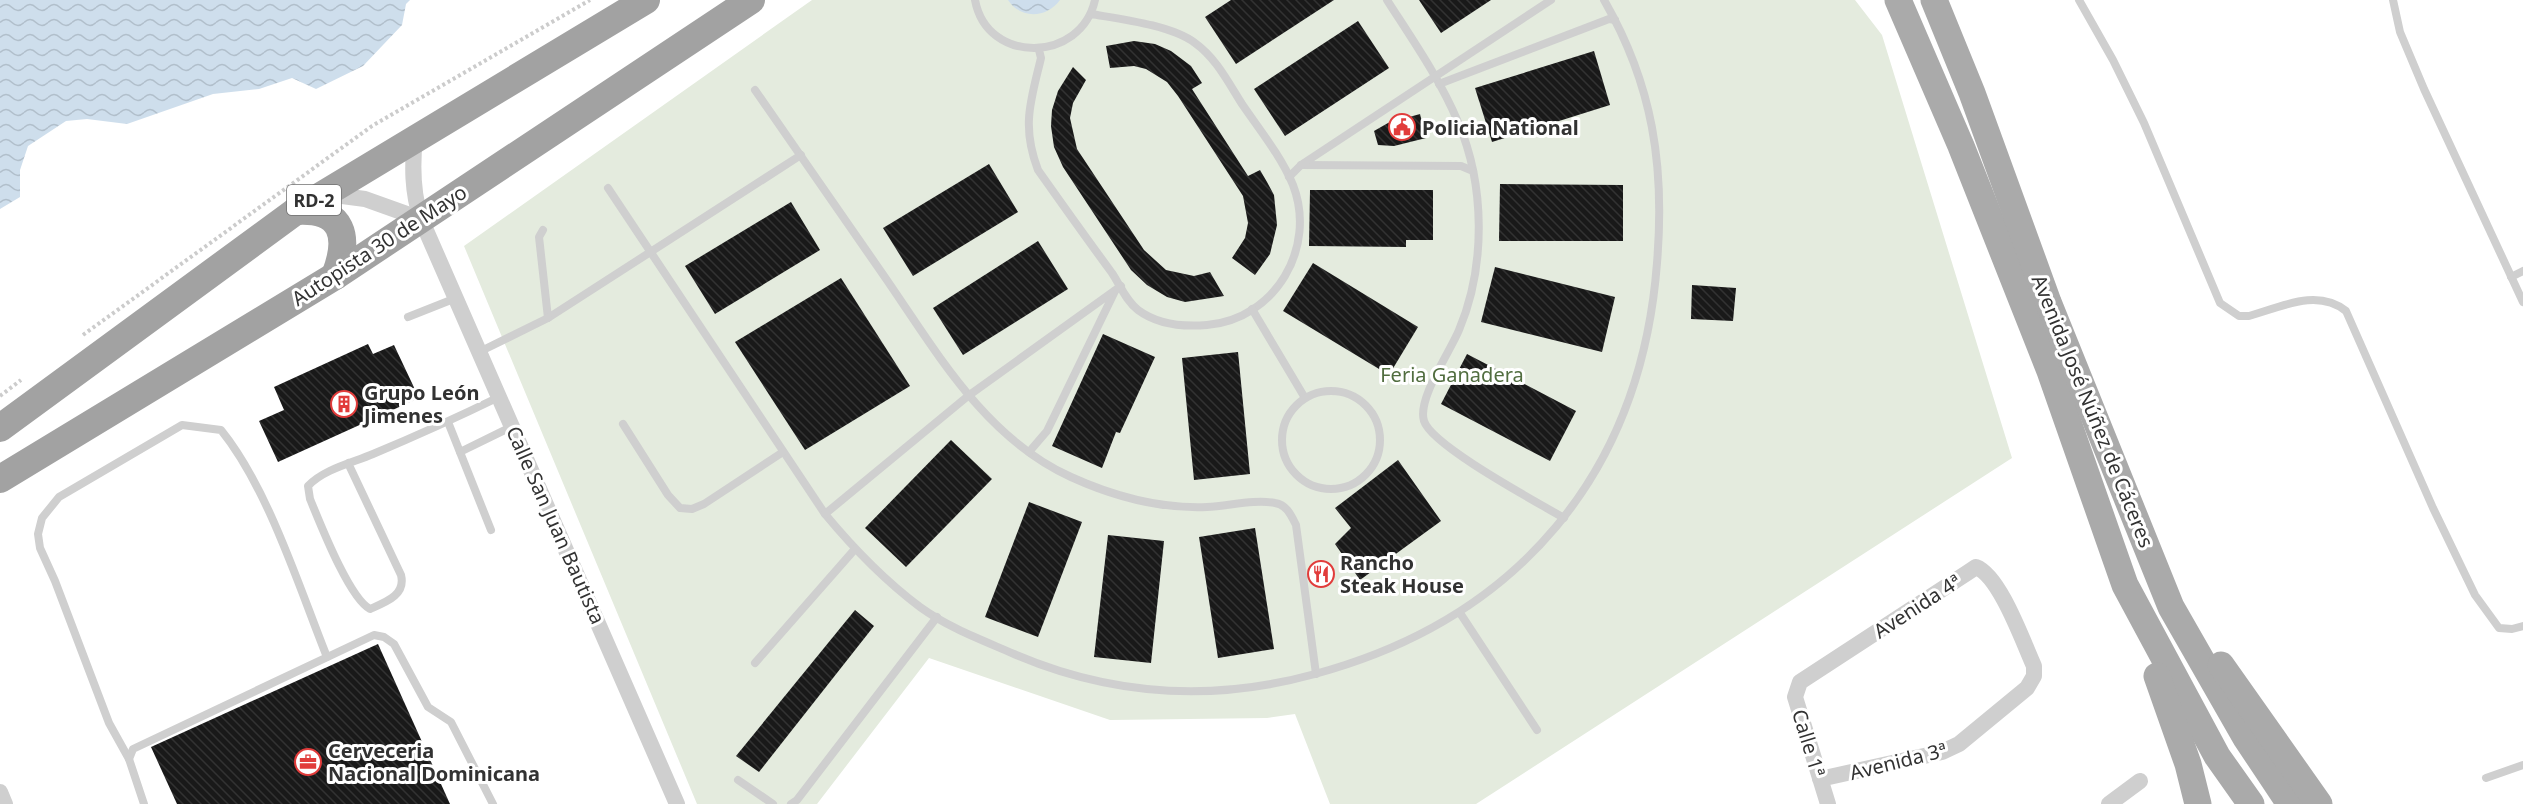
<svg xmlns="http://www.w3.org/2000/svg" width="2523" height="804" font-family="'Noto Sans',sans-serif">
<defs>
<pattern id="water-waves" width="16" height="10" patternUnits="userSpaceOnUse" patternTransform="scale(1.5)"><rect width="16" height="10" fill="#cedeec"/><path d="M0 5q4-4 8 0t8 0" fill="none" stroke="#b1bfcb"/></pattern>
<pattern id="building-back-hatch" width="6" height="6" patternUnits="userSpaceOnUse" patternTransform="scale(1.5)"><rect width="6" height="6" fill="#191919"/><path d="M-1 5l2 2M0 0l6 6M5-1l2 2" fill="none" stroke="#323232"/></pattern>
</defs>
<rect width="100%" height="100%" fill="#fff"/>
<!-- park -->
<path fill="#e4ebde" d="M812 0H1855L1882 35 2012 458 1476 804H1330L1295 714 1267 718 1110 720 929 658 817 804H697L464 246Z"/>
<!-- water -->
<g fill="url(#water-waves)">
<path d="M0 0H410L406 4 402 25 363 66 316 89 292 78 259 89 213 94 127 124 87 119 66 121 28 146 20 170V197L0 209Z"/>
<path d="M1008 0H1060C1047 18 1021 20 1008 0Z"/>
</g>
<!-- building -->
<g fill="url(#building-back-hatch)">
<path d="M1231 0H1334L1236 64 1205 17Z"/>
<path d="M1419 0H1491L1441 33Z"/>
<path d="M1358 21 1389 68 1285 136 1254 89Z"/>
<path d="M1134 41 1155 44 1171 51 1191 66 1202 83 1192 89 1248 176 1260 170 1267 182 1274 195 1277 225 1270 254 1255 275 1232 258 1245 238 1248 223 1243 196 1178 96 1167 82 1146 69 1134 66 1110 68 1106 46Z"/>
<path d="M1594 51 1610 105 1492 142 1475 88Z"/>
<path d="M1073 67 1086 80 1073 103 1070 118 1077 149 1144 250 1166 270 1194 276 1210 272 1224 296 1185 302 1167 297 1147 285 1131 270 1063 167 1054 147 1051 126 1052 110 1058 91Z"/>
<path d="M1420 114 1426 138 1394 146 1378 145 1374 131 1388 123Z"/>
<path d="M989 164 1018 212 913 276 883 228Z"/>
<path d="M1500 184 1623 185V241H1499Z"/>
<path d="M1310 190H1433V240H1406V247L1309 246Z"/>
<path d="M791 202 820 250 715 314 685 266Z"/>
<path d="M1038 241 1068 289 963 355 933 308Z"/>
<path d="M1313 263 1418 327 1389 375 1283 311Z"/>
<path d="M1495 267 1615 297 1602 352 1481 322Z"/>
<path d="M841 278 910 386 805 450 735 342Z"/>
<path d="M1692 285 1736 288 1733 321 1691 319Z"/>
<path d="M1103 334 1155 357 1120 433 1116 432 1102 468 1052 446Z"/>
<path d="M368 344 373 354 394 345 419 398 278 462 259 421 284 410 274 387Z"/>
<path d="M1238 352 1250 474 1194 480 1182 358Z"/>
<path d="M1467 354 1576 411 1550 461 1441 404Z"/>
<path d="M951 440 992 479 906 567 865 528Z"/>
<path d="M1398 460 1441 521 1360 580 1335 544 1351 528 1335 508Z"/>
<path d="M1029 502 1082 522 1038 637 985 617Z"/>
<path d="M1255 528 1274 649 1218 658 1199 537Z"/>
<path d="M1108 535 1164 541 1151 663 1094 657Z"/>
<path d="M855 610 874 626 759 772 736 756Z"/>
<path d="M378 644 450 804H177L151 747Z"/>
</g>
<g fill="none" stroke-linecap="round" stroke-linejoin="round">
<!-- path -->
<g stroke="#ccc" stroke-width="4" stroke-dasharray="3 3" stroke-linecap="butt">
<path d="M83 335 372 126 590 0"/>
<path d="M0 396 21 380"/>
</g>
<!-- service -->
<g stroke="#cfcfcf" stroke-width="8">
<path d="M975 0C987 65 1081 63 1095 0"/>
<path d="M1387 0C1412 39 1440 79 1458 122 1485 185 1486 266 1459 330 1450 352 1417 399 1424 421 1432 446 1537 502 1564 518"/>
<path d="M2079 0 2113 60 2144 123 2220 303 2239 316H2249C2281 307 2317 288 2346 311L2433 508 2475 595 2499 628 2512 629 2523 626"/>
<path d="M2393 0 2400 32 2424 89 2523 302"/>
<path d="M1039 50 1041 58C1031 100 1021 126 1038 170 1062 204 1087 239 1112 273 1120 285 1126 301 1138 310 1158 325 1183 327 1207 325 1276 319 1317 247 1293 185 1281 156 1259 129 1242 104 1228 82 1216 58 1195 43 1171 25 1120 19 1091 14"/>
<path d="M1439 84 1609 19 1615 20"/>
<path d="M755 90C797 151 840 212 882 273 935 349 983 437 1071 477 1115 497 1159 509 1207 507 1229 506 1254 499 1275 503 1287 505 1291 515 1296 525L1316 674"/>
<path d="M1301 165 1461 166 1473 171"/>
<path d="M1289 177 1301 165 1551 0"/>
<path d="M608 188 825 514C854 549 884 580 920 607 949 628 982 640 1014 654 1112 696 1213 702 1315 674 1518 619 1641 473 1657 263 1665 166 1653 85 1604 0"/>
<path d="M543 230 539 237 548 318 801 155"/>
<path d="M2511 277 2523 271"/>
<path d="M1252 309 1305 398"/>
<path d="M408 317 456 298"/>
<path d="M479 352 548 318"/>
<circle cx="1331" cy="440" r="49"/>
<path d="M448 422 491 530"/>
<path d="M623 424 668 495 680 508 692 509 704 504 783 452"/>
<path d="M460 452 513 426"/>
<path d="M1029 452 1047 431 1115 291"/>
<path d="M348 463 401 575C406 595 386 602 370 609 349 598 320 523 310 499L308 486C324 469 352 463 373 454 416 436 458 417 499 397"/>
<path d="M825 514 968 396 1121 286"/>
<path d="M1460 613 1537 730"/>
<path d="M755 663 855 549"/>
<path d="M129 759 109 723 55 581 40 548 38 534 42 518 59 497 182 425 221 430C268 488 299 587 327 657"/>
<path d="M2486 778 2523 765"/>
<path d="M738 780 773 804"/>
<path d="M144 804 129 759 133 749 374 635 384 637 394 644 428 707 451 722 493 804"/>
<path d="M791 804 797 800 937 617"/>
</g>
<!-- minor -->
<g stroke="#cfcfcf" stroke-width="16">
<path d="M415 138C412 166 412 192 421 219L677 804"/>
<path d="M327 194 365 199 421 219"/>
<path d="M1820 779 1942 752 1959 744 2027 688 2034 676V666C2023 642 2000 576 1976 567L1967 573 1800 682 1795 697 1828 804"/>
<path d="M0 792 5 804"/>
<path d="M2109 804 2140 781"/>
</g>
<!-- primary -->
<g stroke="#aaa" stroke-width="27">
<path d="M1898 0 1961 146 2050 371 2125 585 2217 756 2251 804"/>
<path d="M1934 0 1972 93 2048 302 2171 607 2246 738 2290 804"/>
<path d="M2221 665 2319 804"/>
<path d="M2157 676 2188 764 2198 804"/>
</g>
<!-- trunk -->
<g stroke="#a2a2a2" stroke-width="28">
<path d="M296 211C344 208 350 237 335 276"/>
<path d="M0 428 296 211 646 0"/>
<path d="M0 479 335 276 751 0"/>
</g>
</g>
<!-- icons -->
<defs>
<symbol id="civic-ring" viewBox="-11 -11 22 22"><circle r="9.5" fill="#fff" stroke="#e13c3b" stroke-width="1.5"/><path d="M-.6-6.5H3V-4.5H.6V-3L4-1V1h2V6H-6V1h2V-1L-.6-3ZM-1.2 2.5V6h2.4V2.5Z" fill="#e13c3b"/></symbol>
<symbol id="building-ring" viewBox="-11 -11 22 22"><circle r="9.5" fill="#fff" stroke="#e13c3b" stroke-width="1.5"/><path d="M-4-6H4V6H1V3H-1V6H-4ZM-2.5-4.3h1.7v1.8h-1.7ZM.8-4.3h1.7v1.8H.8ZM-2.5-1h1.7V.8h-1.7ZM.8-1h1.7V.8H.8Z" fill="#e13c3b"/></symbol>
<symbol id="restaurant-ring" viewBox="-11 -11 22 22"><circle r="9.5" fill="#fff" stroke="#e13c3b" stroke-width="1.5"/><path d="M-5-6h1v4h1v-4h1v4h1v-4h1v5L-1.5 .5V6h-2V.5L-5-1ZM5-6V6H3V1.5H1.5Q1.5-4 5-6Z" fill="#e13c3b"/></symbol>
<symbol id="office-ring" viewBox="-11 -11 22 22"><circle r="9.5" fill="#fff" stroke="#e13c3b" stroke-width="1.5"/><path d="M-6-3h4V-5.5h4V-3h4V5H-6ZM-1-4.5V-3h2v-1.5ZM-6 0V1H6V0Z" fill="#e13c3b"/></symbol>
</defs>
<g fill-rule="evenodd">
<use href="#civic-ring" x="1387" y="112" width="30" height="30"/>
<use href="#building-ring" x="329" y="389" width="30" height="30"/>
<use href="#restaurant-ring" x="1306" y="559" width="30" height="30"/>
<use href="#office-ring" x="293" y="747" width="30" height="30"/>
</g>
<g text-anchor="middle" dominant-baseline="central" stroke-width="6" stroke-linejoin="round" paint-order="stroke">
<!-- shield labels -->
<rect fill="#fff" stroke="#707070" stroke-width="1.5" x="287" y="185" width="54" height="30" rx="4.5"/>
<g font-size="18" font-weight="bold" fill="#323232">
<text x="314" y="200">RD-2</text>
</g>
<!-- poi labels -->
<g font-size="20" font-weight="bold" fill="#323232" stroke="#fff" text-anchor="start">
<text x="1422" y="127">Policia National</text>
<text x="364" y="392">Grupo León<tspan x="364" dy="23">Jimenes</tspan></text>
<text x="1340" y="562">Rancho<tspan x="1340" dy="23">Steak House</tspan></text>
<text x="328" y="750">Cerveceria<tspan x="328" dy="23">Nacional Dominicana</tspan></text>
</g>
<!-- street labels -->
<g font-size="20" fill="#323232" stroke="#fff">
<text transform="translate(379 245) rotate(-33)">Autopista 30 de Mayo</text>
<text transform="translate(2093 411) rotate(68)">Avenida José Núñez de Cáceres</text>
<text transform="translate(556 525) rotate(66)">Calle San Juan Bautista</text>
<text transform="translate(1917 606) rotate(-33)">Avenida 4ª</text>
<text transform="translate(1809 743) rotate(73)">Calle 1ª</text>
<text transform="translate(1898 761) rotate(-14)">Avenida 3ª</text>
</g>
<!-- park labels -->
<g font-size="20" fill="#516d3f" stroke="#fff">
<text x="1452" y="374">Feria Ganadera</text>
</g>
</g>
</svg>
